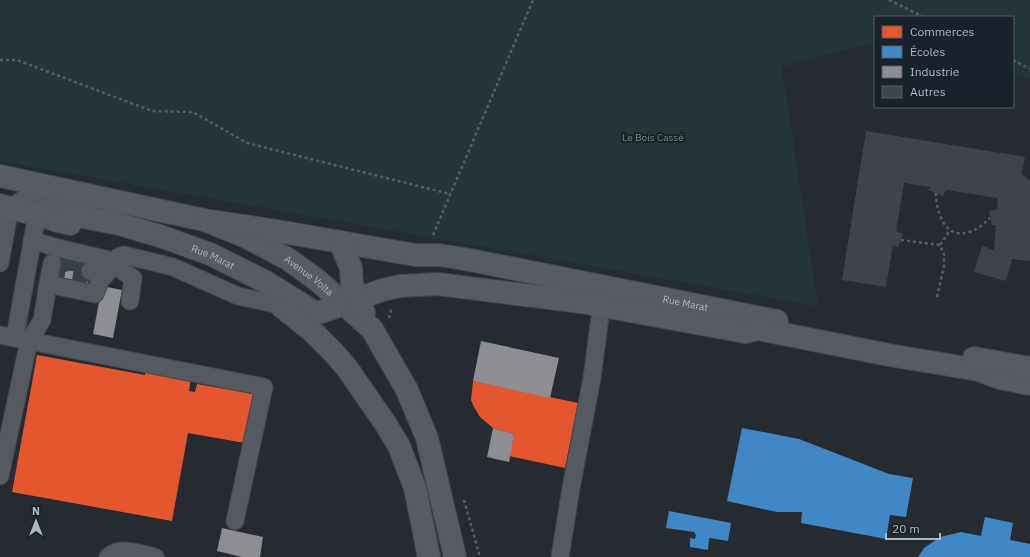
<svg xmlns="http://www.w3.org/2000/svg" width="1030" height="557" font-family="'IBM Plex Sans',sans-serif">
<rect width="100%" height="100%" fill="#262b31"/>
<!-- green -->
<path fill="#233537" d="M0 0H1030V79L1013 72V17H875V42L782 67 818 306 0 161Z"/>
<!-- shops -->
<g fill="#e4572e">
<path d="M37 355 145 375V370L191 378 189 391 195 392 197 384 254 394 245 443 188 433 172 521 12 492Z"/>
<path d="M473 381 578 403 565 468 509 456 514 434 493 428 480 417 474 407 471 400Z"/>
</g>
<!-- schools -->
<g fill="#3f88c5">
<path d="M742 428 799 439 889 474 913 478 906 517 890 515 886 539 801 523 802 512H777L727 501Z"/>
<path d="M669 511 731 523 728 541 709 538 708 550 690 547V538L695 539 696 535 694 532 666 528Z"/>
<path d="M985 517 1013 523 1010 540 1030 544V557H918L924 548 940 537 961 532 981 536Z"/>
</g>
<!-- industry -->
<g fill="#8d8d92">
<path d="M63 257 92 262 88 283 60 277Z"/>
<path d="M102 286 122 290 113 338 93 334Z"/>
<path d="M481 341 559 358 550 398 473 381Z"/>
<path d="M493 428 514 434 509 462 487 457Z"/>
<path d="M222 528 263 537 260 557H242L217 551Z"/>
</g>
<!-- building -->
<path fill="#40444a" d="M866 131 1025 157 1022 174 1028 180H1030V261L1012 259 1006 281 974 272 982 246 994 250 996 225H992L989 211 997 209 998 198 946 190 943 196 928 190 930 187 904 183 896 231 903 234 898 247 893 245 886 287 842 280Z"/>
<g fill="none" stroke-linecap="round" stroke-linejoin="round">
<!-- minor-tunnel -->
<path stroke="#3a4047" stroke-width="17" stroke-dasharray="17 8" stroke-linecap="butt" d="M69 262 86 265 90 271 84 274 65 271 62 264Z"/>
<defs>
<g id="minor">
<path d="M32 240 54 247 105 259 133 278 130 301"/>
<path d="M0 263 10 208 25 198H39L79 204 101 198"/>
<path d="M52 263 48 284 95 294 100 281 107 273"/>
<path d="M90 271 107 273 118 257 124 255 173 267 238 296 280 305"/>
<path d="M0 335 264 387 235 521"/>
<path d="M15 337 37 215"/>
<path d="M0 476 29 341 42 320 48 284"/>
<path d="M108 557C119 545 141 554 155 557"/>
<path d="M560 557 571 488 592 378 603 294"/>
</g>
<g id="major">
<path id="s1" d="M0 176 204 220 246 237 288 259 317 280 372 329 407 390 427 438 455 557"/>
<path d="M0 205 70 224"/>
<path id="s2" d="M204 220 283 232 415 255H439L470 260 777 321"/>
<path id="s3" d="M57 221 78 216 119 224 163 237 210 254 266 282 314 312H321L333 308 382 290 400 286 438 284 581 302 745 332 758 329 889 355 979 370 1000 378 1030 384"/>
<path d="M340 242 351 268 352 285 364 313"/>
<path d="M282 307 313 332 334 353 347 368 385 423 399 446 415 488 429 557"/>
<path d="M974 358 1030 368"/>
</g>
</defs>
<!-- minor casing -->
<use href="#minor" stroke="#43474c" stroke-width="19"/>
<!-- major casing -->
<use href="#major" stroke="#42474e" stroke-width="24"/>
<!-- path -->
<g stroke="#585e63" stroke-width="2.5" stroke-dasharray="3 3" stroke-linecap="butt">
<path d="M889 0 924 17"/>
<path d="M0 60H17L152 111 193 112 247 143 450 194"/>
<path d="M1013 60 1030 69"/>
<path d="M936 193C936 212 945 240 969 232 978 230 984 223 990 218"/>
<path d="M433 235 533 0"/>
<path d="M901 240 940 245"/>
<path d="M937 297 944 266V254L940 245 950 230"/>
<path d="M390 318 389 316 392 308"/>
<path d="M464 500 480 557"/>
</g>
<!-- minor -->
<use href="#minor" stroke="#555960" stroke-width="17"/>
<!-- major -->
<use href="#major" stroke="#575b62" stroke-width="22"/>
</g>
<g text-anchor="middle" dominant-baseline="central" stroke-width="4" stroke-linejoin="round" paint-order="stroke">
<!-- park labels -->
<g font-size="10" fill="#679370" stroke="#19212b">
<text x="653" y="137">Le Bois Cassé</text>
</g>
<!-- street labels -->
<g font-size="10" fill="#aeb7c4" stroke="#19212b">
<text stroke="none"><textPath href="#s3" startOffset="163">Rue Marat</textPath></text>
<text stroke="none"><textPath href="#s1" startOffset="328">Avenue Volta</textPath></text>
<text stroke="none"><textPath href="#s2" startOffset="489">Rue Marat</textPath></text>
</g>
</g>
<!-- legend -->
<rect x="874" y="16" width="140" height="92" fill="#19212b" stroke="#555d68"/>
<rect x="882" y="26" width="20" height="12" fill="#e4572e" stroke="#555d68"/>
<text x="910" y="36" font-size="12" fill="#aeb7c4">Commerces</text>
<rect x="882" y="46" width="20" height="12" fill="#3f88c5" stroke="#555d68"/>
<text x="910" y="56" font-size="12" fill="#aeb7c4">Écoles</text>
<rect x="882" y="66" width="20" height="12" fill="#8d8d92" stroke="#555d68"/>
<text x="910" y="76" font-size="12" fill="#aeb7c4">Industrie</text>
<rect x="882" y="86" width="20" height="12" fill="#40444a" stroke="#555d68"/>
<text x="910" y="96" font-size="12" fill="#aeb7c4">Autres</text>
<!-- north arrow -->
<g transform="translate(36 521)" stroke="#19212b" stroke-width="3" paint-order="stroke">
<path d="M0-3L7 15L0 10L-7 15Z" fill="#aeb7c4"/>
<text y="-6" font-size="11" font-weight="bold" text-anchor="middle" fill="#aeb7c4">N</text>
</g>
<!-- scale -->
<path d="M886 533v6h54v-6" fill="none" stroke="#aeb7c4" stroke-width="2"/>
<text x="892" y="533" font-size="12" fill="#aeb7c4" stroke="#19212b" stroke-width="3" paint-order="stroke">20 m</text>
</svg>
